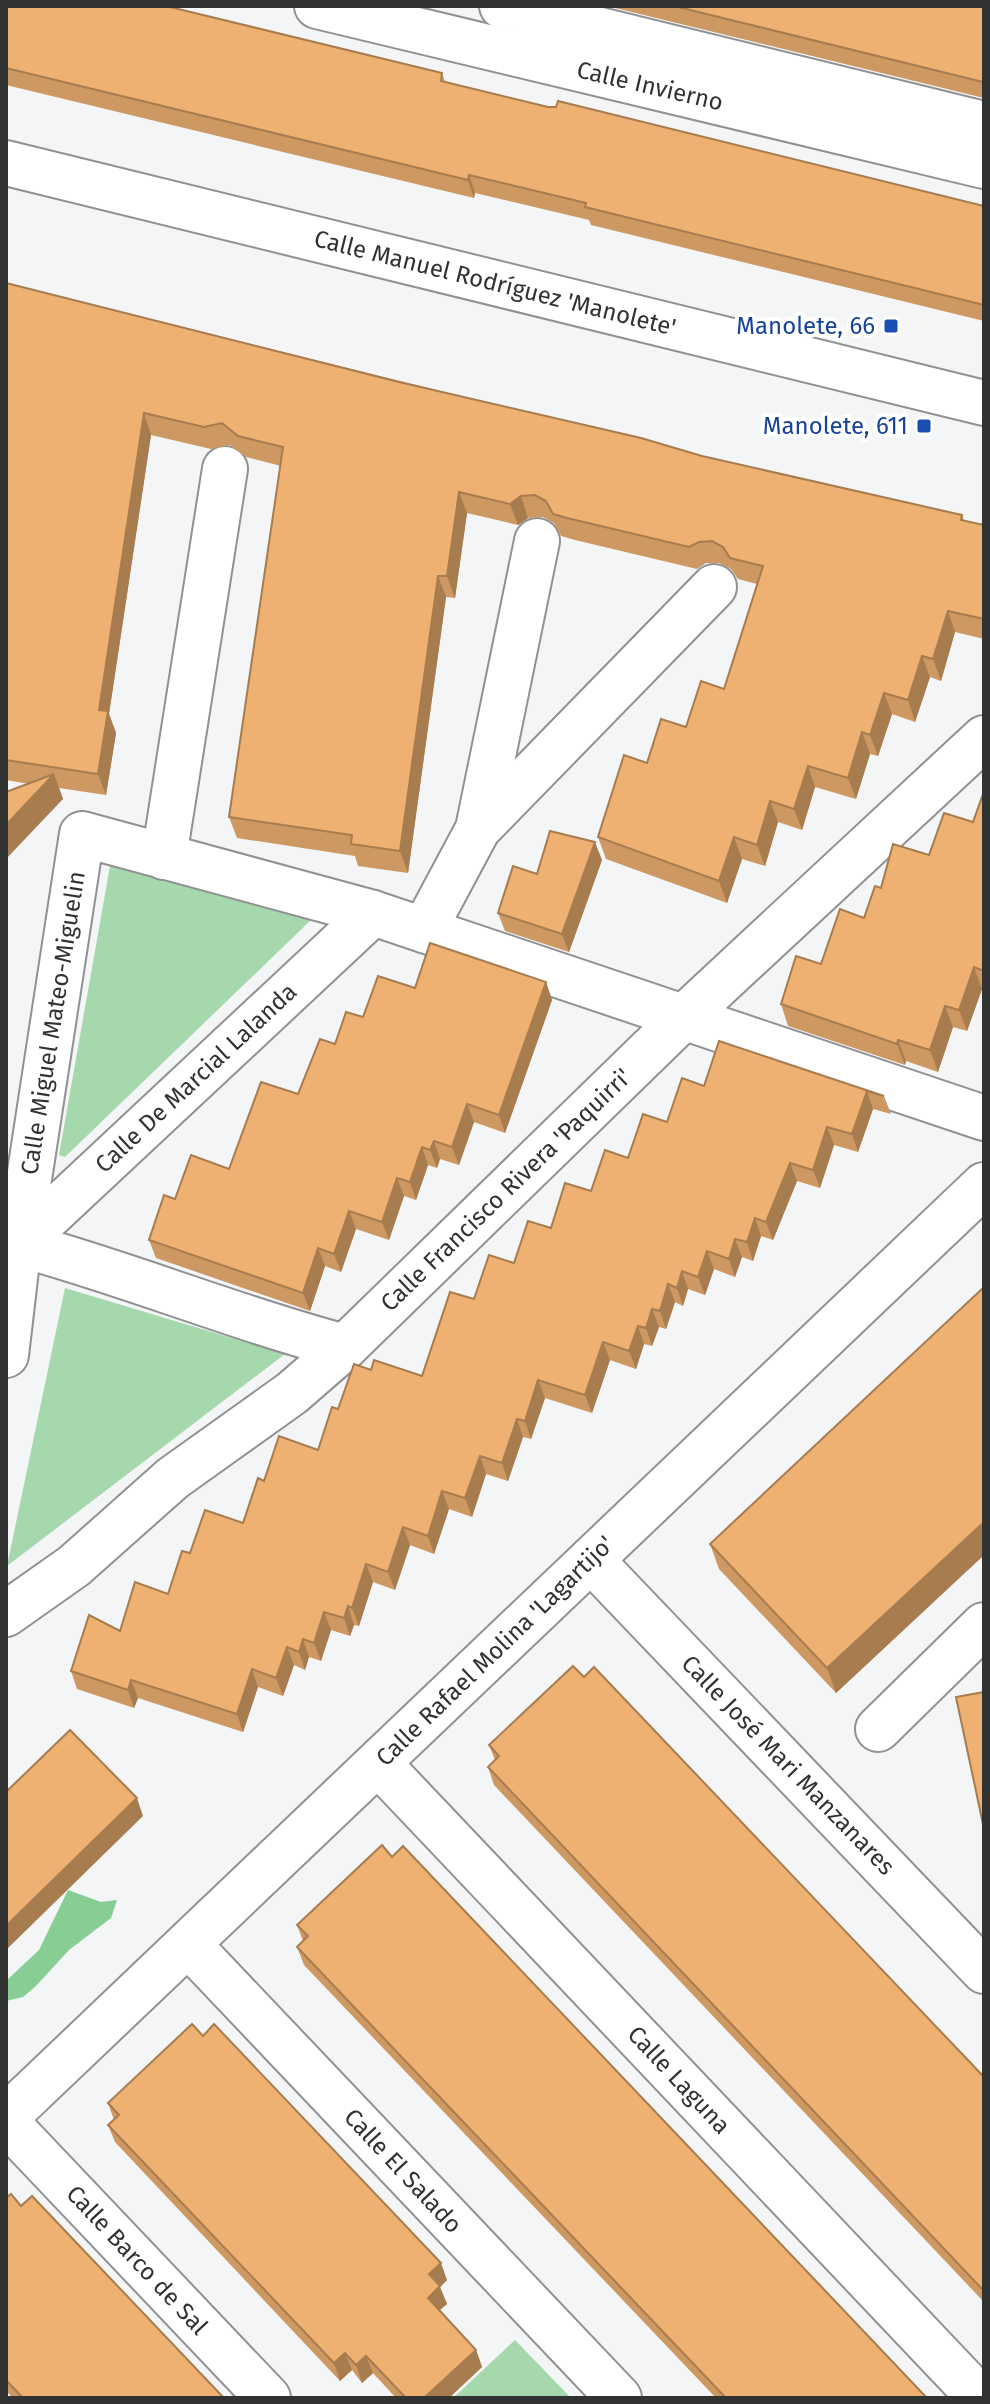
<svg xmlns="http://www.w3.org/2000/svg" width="990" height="2404" font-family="'Fira Sans',sans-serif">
<rect width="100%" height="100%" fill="#f3f5f6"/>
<!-- green -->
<g fill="#a6d8ad">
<path d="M114 863 309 913 311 920 65 1157 59 1155 110 866Z"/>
<path d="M65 1288 285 1354 7 1566Z"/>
<path d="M515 2340 571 2398H453Z"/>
</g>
<!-- forest -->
<path fill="#88cd93" d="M68 1890 101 1902 117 1900 111 1918 69 1950 35 1987 23 1997 6 2001V1981L39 1950Z"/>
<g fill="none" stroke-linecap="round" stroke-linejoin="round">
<defs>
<g id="minor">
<path d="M317 6 984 166"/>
<path d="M502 6 984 124"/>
<path d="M6 163 984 403"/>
<path d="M478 829 537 541"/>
<path d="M164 857 225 469"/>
<path d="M424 930 478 829 714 587"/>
<path d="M19 1244 373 913"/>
<path d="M19 1244C129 1274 235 1318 345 1347"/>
<path d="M6 1355 19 1244 82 834 373 913 984 1118"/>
<path d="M591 1560 984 1971"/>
<path d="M6 1614 74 1566 173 1478 292 1393 345 1347 685 1016 984 738"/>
<path d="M878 1729 984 1625"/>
<path d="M378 1763 980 2398"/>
<path d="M188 1944 619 2398"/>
<path d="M6 2117 984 1185"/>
<path d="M6 2122 268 2398"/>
</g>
</defs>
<!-- minor casing -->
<use href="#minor" stroke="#909193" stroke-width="48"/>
<!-- minor -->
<use href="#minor" stroke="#fff" stroke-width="44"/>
</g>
<!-- wall -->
<g fill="#cd9861">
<path d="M6 6 442 73 445 82 548 107 984 206V321L591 225 589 220 475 193 474 198 6 85Z"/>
<path d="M607 6H984V98Z"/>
<path d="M6 283 702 456 962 515 964 521 984 525V639L955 632 941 681 930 677 915 722 892 714 878 756 870 754 856 799 815 787 802 830 778 822 765 866 742 859 727 903 606 859 598 837 647 763 686 727 724 689 757 584 738 579 731 569 719 563H706L697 569 575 540 561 536 554 523 543 517 528 518 518 525 467 513 455 598 446 597 408 873 358 866 355 856 237 838 229 817 281 466 246 457 230 445 211 449 151 435 109 714 116 733 106 795 59 788 63 799 29 784 6 780Z"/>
<path d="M984 791V989H982L967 1031 953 1027 938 1072 906 1061 905 1065 788 1026 781 1004 821 964 864 918 881 888 973 822Z"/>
<path d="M602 860 569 952 505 931 498 913 537 874Z"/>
<path d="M546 982 552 1000 505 1133 474 1122 459 1165 440 1159 437 1168 428 1165 416 1200 404 1196 389 1240 356 1229 341 1272 325 1266 310 1311 156 1258 149 1240 175 1199 229 1169 298 1094 335 1044 363 1017Z"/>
<path d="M719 1041 884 1096 891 1114 873 1109 858 1152 834 1145 820 1188 797 1181 773 1240 761 1236 753 1261 742 1257 735 1277 714 1269 705 1295 688 1289 683 1306 675 1302 666 1329 659 1327 652 1346 644 1344 636 1369 610 1360 592 1413 545 1398 531 1439 523 1437 508 1481 486 1474 472 1517 449 1509 434 1554 410 1545 395 1590 373 1582 359 1626 354 1625 350 1636 331 1630 321 1661 309 1657 305 1670 294 1665 283 1696 258 1687 243 1732 138 1698 134 1708 77 1689 71 1671 168 1594 190 1553 243 1523 264 1481 318 1450 338 1409 371 1370 422 1376 474 1299 628 1158 704 1086Z"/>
<path d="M984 1287V1555L836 1693 719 1569 710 1544Z"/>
<path d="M489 1745 984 2077V2302L494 1785 488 1767 495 1760Z"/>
<path d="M392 1857 927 2398H716L304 1965 297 1947 303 1941 297 1925Z"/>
<path d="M108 2103 447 2280 440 2287 447 2304 439 2310 476 2350 482 2367 449 2398H396L373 2373 362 2383 352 2370 340 2381 115 2142 108 2125 114 2120Z"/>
<path d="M6 2198 21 2206 224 2398H13L6 2391Z"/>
</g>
<!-- shaded-wall -->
<g fill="#a77c4f">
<path d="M469 175 475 193 474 198 468 180Z"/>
<path d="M144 413 151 435 109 714 116 733 106 795 98 774 99 710Z"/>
<path d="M459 492 467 513 455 598 447 576Z"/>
<path d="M521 496 528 518 518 525 510 504Z"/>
<path d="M438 576 446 597 408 873 400 851Z"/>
<path d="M948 611 955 632 941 681 933 659Z"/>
<path d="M922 656 930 677 915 722 908 700Z"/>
<path d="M884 693 892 714 878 756 870 735Z"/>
<path d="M862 732 870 754 856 799 848 778Z"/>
<path d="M808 766 815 787 802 830 794 809Z"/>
<path d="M54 774 63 799 6 859V825Z"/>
<path d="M770 801 778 822 765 866 757 845Z"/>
<path d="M734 837 742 859 727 903 719 881Z"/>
<path d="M595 842 602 860 569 952 562 934Z"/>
<path d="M974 967 982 989 967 1031 959 1010Z"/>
<path d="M546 982 552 1000 505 1133 499 1115Z"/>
<path d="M945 1006 953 1027 938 1072 930 1050Z"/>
<path d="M898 1040 906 1061 905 1065 897 1044Z"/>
<path d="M867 1091 873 1109 858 1152 852 1134Z"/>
<path d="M467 1104 474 1122 459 1165 452 1147Z"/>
<path d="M827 1127 834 1145 820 1188 813 1170Z"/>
<path d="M434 1141 440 1159 437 1168 430 1150Z"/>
<path d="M422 1147 428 1165 416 1200 410 1182Z"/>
<path d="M790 1163 797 1181 773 1240 766 1222Z"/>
<path d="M397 1178 404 1196 389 1240 382 1222Z"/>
<path d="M349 1211 356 1229 341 1272 334 1254Z"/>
<path d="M755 1218 761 1236 753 1261 747 1242Z"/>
<path d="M735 1239 742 1257 735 1277 729 1259Z"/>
<path d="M318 1248 325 1266 310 1311 303 1293Z"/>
<path d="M707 1251 714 1269 705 1295 698 1277Z"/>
<path d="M682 1271 688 1289 683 1306 677 1288Z"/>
<path d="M668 1284 675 1302 666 1329 660 1311Z"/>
<path d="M652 1309 659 1327 652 1346 646 1328Z"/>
<path d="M638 1326 644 1344 636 1369 629 1351Z"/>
<path d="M603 1342 610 1360 592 1413 585 1395Z"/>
<path d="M538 1380 545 1398 531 1439 525 1421Z"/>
<path d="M517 1419 523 1437 508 1481 502 1463Z"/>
<path d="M480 1456 486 1474 472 1517 465 1498Z"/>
<path d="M442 1491 449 1509 434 1554 428 1536Z"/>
<path d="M984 1522V1555L836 1693 827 1668Z"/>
<path d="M403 1527 410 1545 395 1590 388 1572Z"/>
<path d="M366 1564 373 1582 359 1626 352 1608Z"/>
<path d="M348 1606 354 1625 350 1636 344 1618Z"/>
<path d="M324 1612 331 1630 321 1661 314 1643Z"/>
<path d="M303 1639 309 1657 305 1670 299 1652Z"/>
<path d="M287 1647 294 1665 283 1696 276 1678Z"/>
<path d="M252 1669 258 1687 243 1732 237 1714Z"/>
<path d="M131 1680 138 1698 134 1708 128 1690Z"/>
<path d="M137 1798 143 1816 6 1950V1926Z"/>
<path d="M441 2263 447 2280 440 2287 447 2304 434 2315 428 2298 429 2274Z"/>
<path d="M476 2350 482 2367 449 2398H424Z"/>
<path d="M345 2353 352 2370 340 2381 334 2363Z"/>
<path d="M366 2356 373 2373 362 2383 356 2365Z"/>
</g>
<!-- building -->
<g fill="#eeb171" stroke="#a77c4f" stroke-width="2">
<path d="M6 6H166L442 73 441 81 548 107H556L558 101 984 206V305L585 207 586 203 469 175 468 180 6 68Z"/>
<path d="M674 6H984V82H983Z"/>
<path d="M6 283 399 382 641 438 702 456 962 515 961 520 984 525V619L948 611 933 659 922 656 908 700 884 693 870 735 862 732 848 778 808 766 794 809 770 801 757 845 734 837 719 881 598 837 624 755 647 763 661 719 686 727 701 681 724 689 763 566 730 558 723 547 712 541 699 542 689 547 567 518 553 514 546 501 535 495 521 496 510 504 459 492 447 576H438L400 851 351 844 352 835 229 817 283 447 238 436 222 423 204 427 144 413 99 710 108 711 98 774 6 760Z"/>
<path d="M54 774 6 825V792Z"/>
<path d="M984 791V971L974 967 959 1010 945 1006 930 1050 898 1040 897 1044 781 1004 796 956 821 964 840 909 864 918 875 886 881 888 893 844 929 855 944 813 973 822Z"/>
<path d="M550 831 595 842 562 934 498 913 513 866 537 874Z"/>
<path d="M430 943 546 982 499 1115 467 1104 452 1147 434 1141 430 1150 422 1147 410 1182 397 1178 382 1222 349 1211 334 1254 318 1248 303 1293 149 1240 164 1195 175 1199 191 1155 229 1169 261 1082 298 1094 320 1039 335 1044 346 1012 363 1017 378 976 415 988Z"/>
<path d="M719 1041 884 1096 867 1091 852 1134 827 1127 813 1170 790 1163 766 1222 755 1218 747 1242 735 1239 729 1259 707 1251 698 1277 682 1271 677 1288 668 1284 660 1311 652 1309 646 1328 638 1326 629 1351 603 1342 585 1395 538 1380 525 1421 517 1419 502 1463 480 1456 465 1498 442 1491 428 1536 403 1527 388 1572 366 1564 352 1608 348 1606 344 1618 324 1612 314 1643 303 1639 299 1652 287 1647 276 1678 252 1669 237 1714 131 1680 128 1690 71 1671 89 1615 120 1631 135 1582 168 1594 182 1551 190 1553 205 1510 243 1523 258 1478 264 1481 279 1436 318 1450 332 1407 338 1409 354 1364 371 1370 374 1360 422 1376 450 1292 474 1299 489 1255 514 1263 528 1221 551 1228 565 1183 591 1191 605 1150 628 1158 643 1114 667 1122 682 1078 704 1086Z"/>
<path d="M984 1287V1522L827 1668 710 1544Z"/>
<path d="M573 1666 584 1677 594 1667 984 2077V2291L488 1767 499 1756 489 1745Z"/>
<path d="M984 1692V1829L956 1697Z"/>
<path d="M70 1730 137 1798 6 1926V1792Z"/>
<path d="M382 1845 392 1857 403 1846 927 2398H726L297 1947 308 1936 297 1925Z"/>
<path d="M192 2024 203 2036 214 2024 441 2263 429 2274 440 2286 428 2298 476 2350 424 2398H406L366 2356 356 2365 345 2353 334 2363 108 2125 119 2115 108 2103Z"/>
<path d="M11 2194 21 2206 32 2196 224 2398H23L6 2380V2198Z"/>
</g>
<!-- markers -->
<g fill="#1a4fb4" stroke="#fff" stroke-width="3">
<rect x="883" y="318" width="16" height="16" rx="4"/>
<rect x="916" y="418" width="16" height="16" rx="4"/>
</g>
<g text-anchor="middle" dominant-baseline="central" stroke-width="8" stroke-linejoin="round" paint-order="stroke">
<!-- street labels -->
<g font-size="24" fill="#313232" stroke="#fff">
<text transform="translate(650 86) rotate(13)">Calle Invierno</text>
<text transform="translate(495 283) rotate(14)">Calle Manuel Rodríguez 'Manolete'</text>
<text transform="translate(53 1023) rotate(-81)">Calle Miguel Mateo-Miguelin</text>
<text transform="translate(196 1078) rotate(-43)">Calle De Marcial Lalanda</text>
<text transform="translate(506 1190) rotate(-44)">Calle Francisco Rivera 'Paquirri'</text>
<text transform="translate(495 1651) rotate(-44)">Calle Rafael Molina 'Lagartijo'</text>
<text transform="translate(788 1765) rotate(46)">Calle José Mari Manzanares</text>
<text transform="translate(679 2080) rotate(47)">Calle Laguna</text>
<text transform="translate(403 2171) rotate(47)">Calle El Salado</text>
<text transform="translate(137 2260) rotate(47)">Calle Barco de Sal</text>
</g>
<!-- transit labels -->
<g font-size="24" fill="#164399" stroke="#fff" text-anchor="end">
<text x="875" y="326">Manolete, 66</text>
<text x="908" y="426">Manolete, 611</text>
</g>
</g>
<!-- border -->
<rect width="990" height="2404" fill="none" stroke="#313232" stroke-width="16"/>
</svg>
